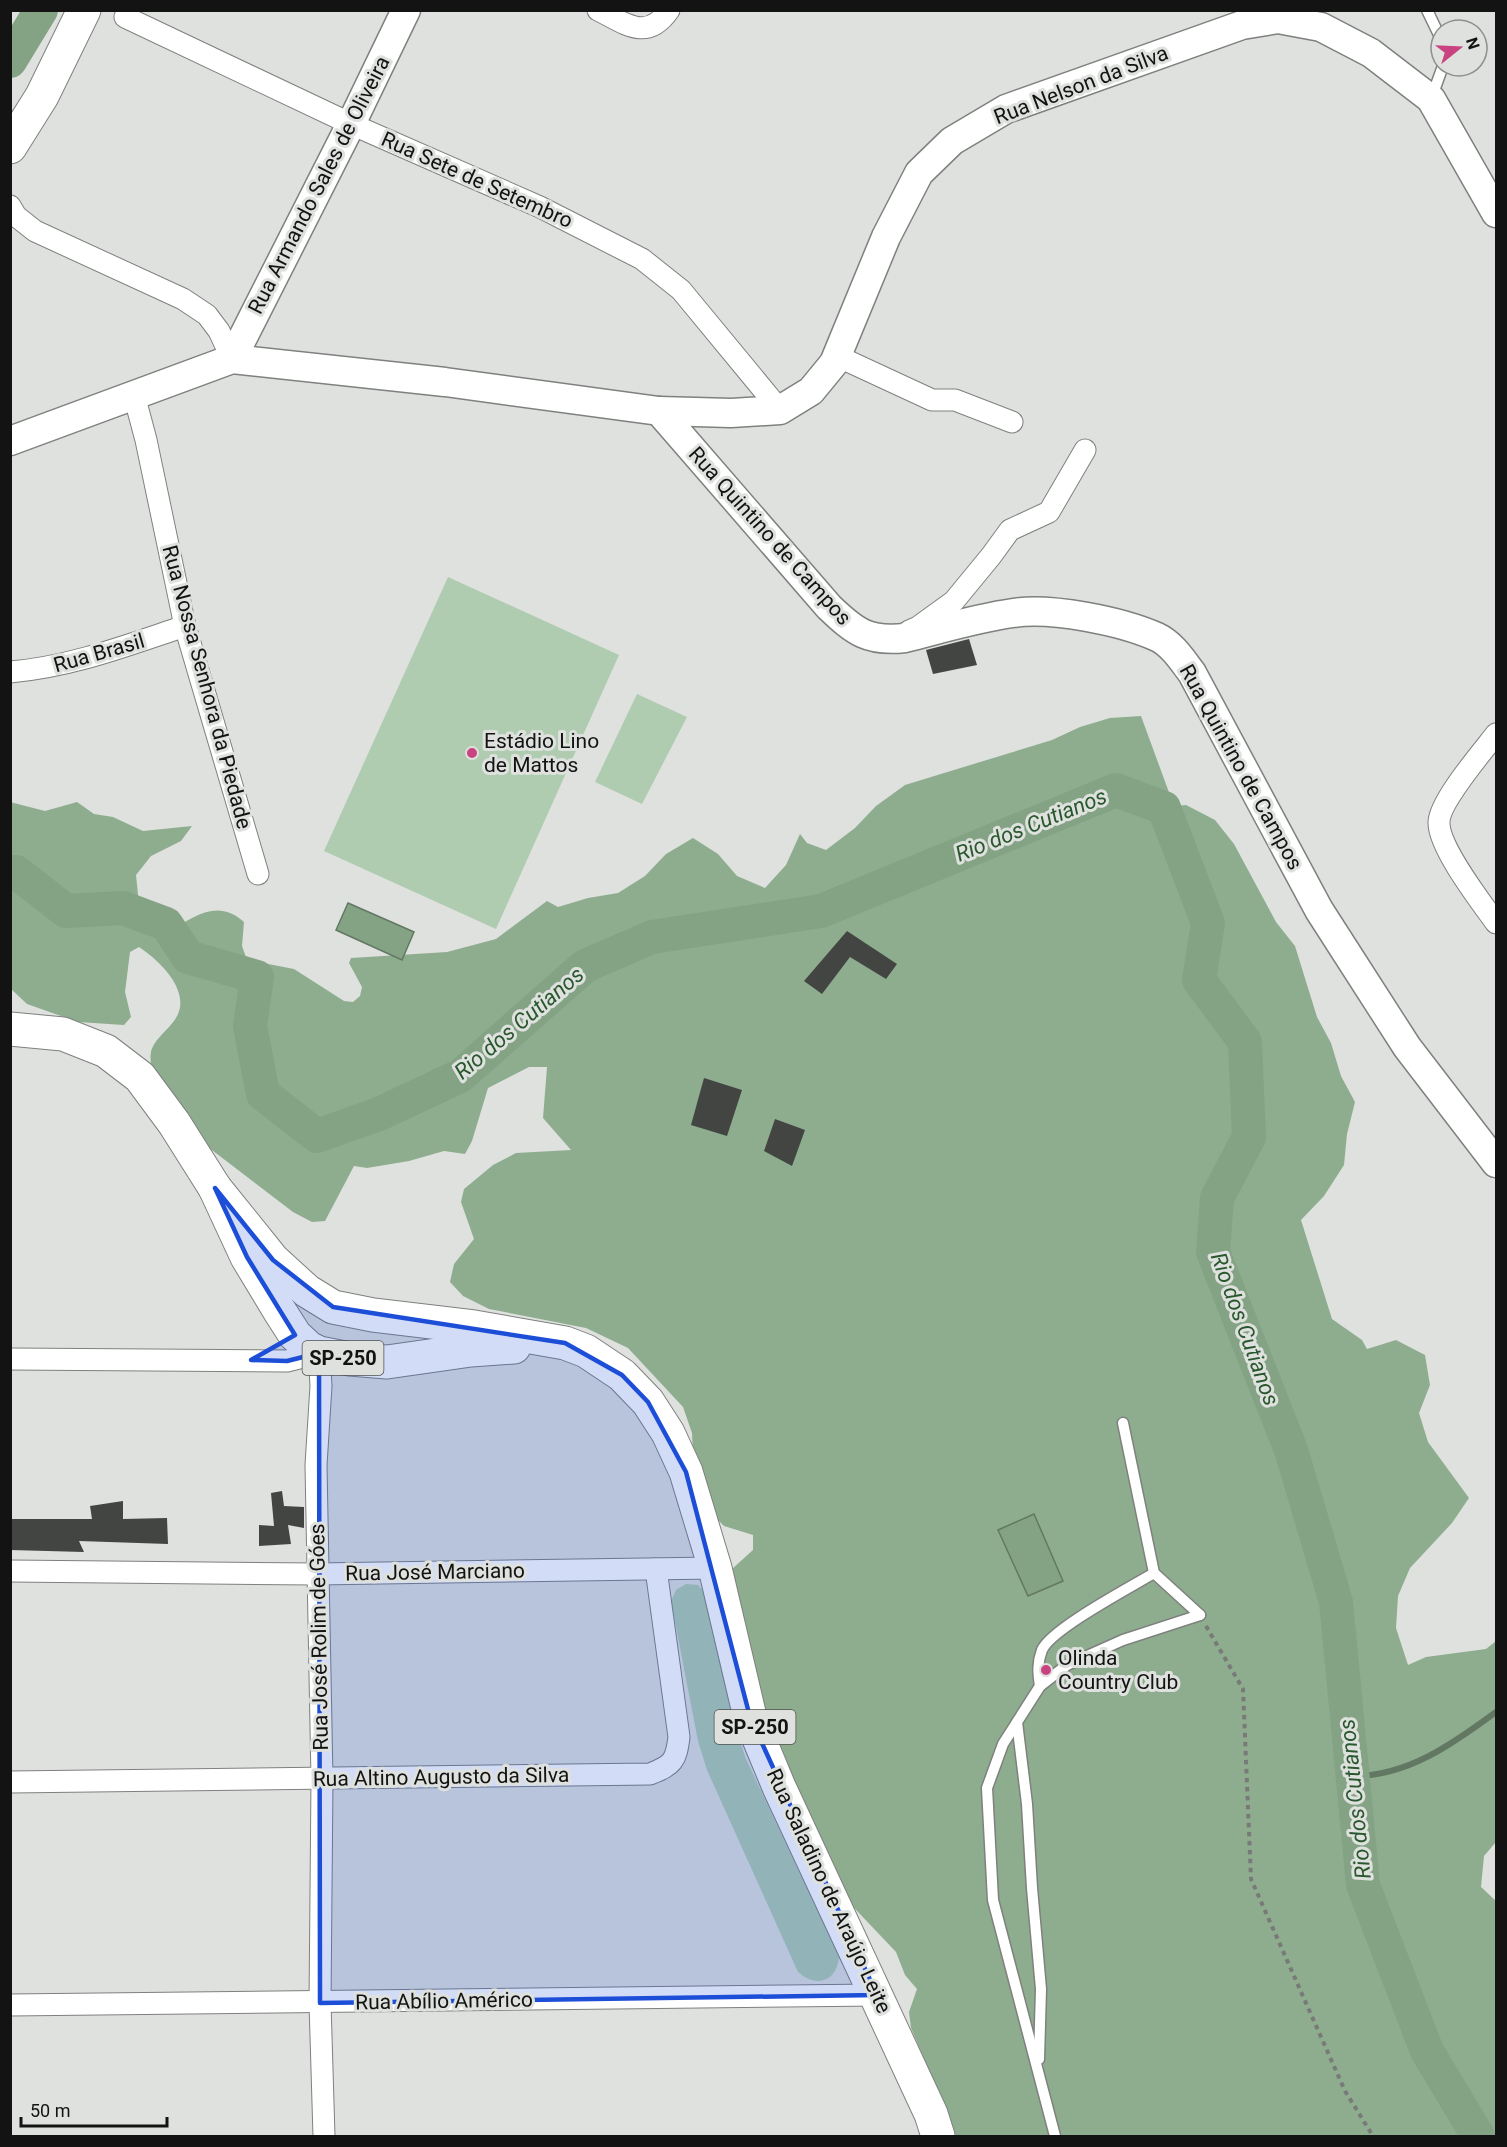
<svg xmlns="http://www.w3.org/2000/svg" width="1507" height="2147" font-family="Roboto,sans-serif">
<rect width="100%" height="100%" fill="#dee1de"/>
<!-- green -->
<g fill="#afccb0">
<path d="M448 577 619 655 496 929 324 851Z"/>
<path d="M637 694 687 717 642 804 595 782Z"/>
<path d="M686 1584 698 1585 706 1594 733 1722 746 1759 839 1957C837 1982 816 1988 798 1972L707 1770 698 1741 671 1601 676 1590Z"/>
</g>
<!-- forest -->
<path fill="#8ead8f" d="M1141 716 1174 806 1186 805 1215 820 1234 844 1276 922 1295 946 1317 1017 1331 1043 1341 1076 1355 1102 1347 1134 1344 1165 1324 1196 1301 1220 1332 1319 1362 1340 1367 1349 1396 1340 1425 1355 1430 1385 1419 1413 1428 1442 1469 1498 1452 1523 1410 1568 1398 1596 1396 1628 1408 1665 1426 1657 1486 1649 1496 1641V1842L1484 1856 1481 1887 1496 1901V2136H950L934 2082 911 2028 909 2012 917 1989 905 1975 896 1952 841 1894 794 1833 732 1569 753 1550V1535L724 1526 711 1513 694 1481 692 1433 683 1407 628 1348 586 1328 489 1309 463 1296 450 1282 454 1264 474 1239 461 1202 464 1189 493 1165 516 1153 571 1150 543 1118 547 1067H529L488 1088 472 1141 465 1154 444 1151 409 1161 367 1168 354 1166 325 1221 312 1222 293 1212 208 1147 151 1066C151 1062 150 1056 151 1052 154 1038 172 1028 178 1014 189 989 159 960 139 947L130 952 125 992 131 1017 124 1025 78 1022 27 1004 11 989 10 802 45 811 77 802 94 814 113 817 143 831 192 826 181 841 151 856 136 875 139 904 156 925 171 931C195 915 219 899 244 922L242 946 247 960 294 969 344 1001 353 1002 360 996 362 987 349 963 351 958 447 952 496 939 547 901 558 907 588 898 618 893 645 876 666 854 693 838 718 854 737 876 765 888 786 865 800 834 807 843 826 850 855 828 876 806 905 785 1052 740 1080 727 1110 718Z"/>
<!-- water -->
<g fill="#84a385" stroke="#627862" stroke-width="1.5">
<path d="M348 903 414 932 402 960 336 930Z"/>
<path d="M1034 1514 1063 1581 1028 1596 998 1530Z"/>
</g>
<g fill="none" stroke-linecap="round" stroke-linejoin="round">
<!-- stream -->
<path stroke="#627862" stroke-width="6" d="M1352 1776C1407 1777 1454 1743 1496 1712"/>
<!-- river -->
<g stroke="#84a385" stroke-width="34">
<path d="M10 61 41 10"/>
<path d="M10 872H16L66 911 123 908 166 924 188 957 257 977 250 1026 263 1094 317 1136 379 1114 460 1076 585 966 652 937 821 911 1116 790 1164 808 1208 923 1199 980 1245 1042 1249 1137 1217 1198 1213 1252 1291 1450 1336 1602 1363 1885 1427 2051 1478 2136"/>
</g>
</g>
<!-- building -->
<g fill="#434543">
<path d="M969 639 977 665 933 674 926 650Z"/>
<path d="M847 931 897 964 886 979 850 957 822 994 804 981Z"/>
<path d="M704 1078 742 1090 727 1136 691 1125Z"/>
<path d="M775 1119 805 1130 792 1166 764 1151Z"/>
<path d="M282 1491 284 1506 304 1507V1528L288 1525 291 1544 259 1546V1525L274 1526 271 1493Z"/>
<path d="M123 1501V1519L167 1518 168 1544 79 1541 84 1552 10 1550V1519H92L90 1506Z"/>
</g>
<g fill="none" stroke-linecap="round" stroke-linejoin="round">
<defs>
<g id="lane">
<path d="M1427 10 1441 39"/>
<path d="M1431 99 1443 66"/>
<path d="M1123 1423 1154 1573 1200 1615"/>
<path d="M1040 1686C1038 1673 1037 1663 1042 1650 1051 1629 1131 1587 1154 1573"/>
<path d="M1017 1722 1027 1804 1032 1888 1041 1989 1039 2059"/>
<path d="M1055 2136 993 1900 987 1788 1003 1744 1040 1686 1067 1665 1123 1640 1200 1615"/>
</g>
<g id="street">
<path d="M598 10C626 24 647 42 669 10"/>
<path d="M125 17 351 124 540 207 642 259 681 290 780 410"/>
<path d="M10 206 16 216 35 231 183 299 207 315 219 331 232 359"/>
<path d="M837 356 932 400H955L1012 422"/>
<path d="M134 395 146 440 185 626 258 874"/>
<path d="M909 631 918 627 954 601 991 556 1010 530 1049 512 1085 450"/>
<path d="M10 672C71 667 128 645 185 626"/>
<path d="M1496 734C1483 751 1438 803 1439 823 1439 848 1481 902 1496 923"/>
<path d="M10 1359 287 1361 319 1353 321 1386 316 1465 322 1779 320 2003 324 2136"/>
<path d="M10 1571 317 1574 715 1568"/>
<path d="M10 1782 650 1774C673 1765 676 1761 679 1737L656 1569"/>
<path d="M10 2005 877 1995"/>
</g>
<g id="secondary">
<path d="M232 359 351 124 406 10"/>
<path d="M659 411 731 413 780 410 811 391 834 363 886 237 919 173 952 141 1006 109 1242 25 1278 19 1321 27 1371 53 1431 99 1496 213"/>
<path d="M10 441 232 359 445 382 659 411 829 607C855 632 868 642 905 638 941 629 977 618 1013 613 1051 607 1121 621 1157 637 1172 644 1182 660 1192 673L1319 910 1407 1047 1496 1163"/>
</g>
<g id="primary">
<path d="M10 147 42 96 84 10"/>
<path d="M10 1029 63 1034 106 1051 140 1077 174 1123 215 1188 247 1257 279 1310 295 1335 309 1348 319 1353 350 1359 387 1362 471 1350 514 1347"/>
<path d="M215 1188 273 1260 307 1291 333 1307 373 1315 474 1327 565 1343 586 1351 622 1375 648 1402 668 1433 686 1472 715 1568 750 1717 779 1787 931 2114 938 2136"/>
</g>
</defs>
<!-- lane casing -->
<use href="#lane" stroke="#7e817e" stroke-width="13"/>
<!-- street casing -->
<use href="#street" stroke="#7e817e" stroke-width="23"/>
<!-- secondary casing -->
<use href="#secondary" stroke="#7e817e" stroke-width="31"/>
<!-- primary casing -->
<use href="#primary" stroke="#7e817e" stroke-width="35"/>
<!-- path -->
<path stroke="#787a78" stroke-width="4" stroke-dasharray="4.5 4.5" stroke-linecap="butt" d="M1206 1626 1243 1689 1251 1879 1345 2091 1373 2136"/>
<!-- lane -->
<use href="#lane" stroke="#fff" stroke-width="10"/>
<!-- street -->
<use href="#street" stroke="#fff" stroke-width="21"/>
<!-- secondary -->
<use href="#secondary" stroke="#fff" stroke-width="28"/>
<!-- primary -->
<use href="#primary" stroke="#fff" stroke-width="33"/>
</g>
<!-- marked area -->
<path fill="#1d4ed8" fill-opacity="0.2" stroke="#1d4ed8" stroke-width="4.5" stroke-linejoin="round" d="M215 1188 273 1260 333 1307 565 1343 622 1375 648 1402 686 1472 750 1717 877 1995 320 2003 319 1353 287 1361 251 1360 295 1335 247 1257Z"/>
<!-- markers -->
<g fill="#ca4381" stroke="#dee1de" stroke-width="2">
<circle cx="472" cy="753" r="6"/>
<circle cx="1046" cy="1670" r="6"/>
</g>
<g text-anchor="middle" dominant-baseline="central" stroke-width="6" stroke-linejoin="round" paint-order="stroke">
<!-- shield labels -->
<g fill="#dee1de" stroke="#4f514f" stroke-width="1.5">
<rect x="302.5" y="1341" width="81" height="34" rx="4.5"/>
<rect x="714.5" y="1710" width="81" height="34" rx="4.5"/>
</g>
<g font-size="20" font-weight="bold" fill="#121312">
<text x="343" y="1358">SP-250</text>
<text x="755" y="1727">SP-250</text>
</g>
<!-- street labels -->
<g font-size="21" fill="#121312" stroke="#dee1de">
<text transform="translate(1081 85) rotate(-21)">Rua Nelson da Silva</text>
<text transform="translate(477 180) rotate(24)">Rua Sete de Setembro</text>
<text transform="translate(319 185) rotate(-63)">Rua Armando Sales de Oliveira</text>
<text transform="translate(770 536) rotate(48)">Rua Quintino de Campos</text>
<text transform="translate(99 653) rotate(-16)">Rua Brasil</text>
<text transform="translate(207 687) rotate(75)">Rua Nossa Senhora da Piedade</text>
<text transform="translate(1241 767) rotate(61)">Rua Quintino de Campos</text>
<text transform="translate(435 1572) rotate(-1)">Rua José Marciano</text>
<text transform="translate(319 1637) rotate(-91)">Rua José Rolim de Góes</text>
<text transform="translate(441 1777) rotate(-1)">Rua Altino Augusto da Silva</text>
<text transform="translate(829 1891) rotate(65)">Rua Saladino de Araújo Leite</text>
<text transform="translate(444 2001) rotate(-1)">Rua Abílio Américo</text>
</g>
<!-- poi labels -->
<g font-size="21" fill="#121312" stroke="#dee1de" text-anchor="start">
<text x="484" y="741">Estádio Lino<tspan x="484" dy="24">de Mattos</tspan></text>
<text x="1058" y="1658">Olinda<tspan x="1058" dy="24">Country Club</tspan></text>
</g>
<!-- water labels -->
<g font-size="22" font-style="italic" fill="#2a582e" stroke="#dee1de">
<text transform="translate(1031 825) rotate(-22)">Rio dos Cutianos</text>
<text transform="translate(519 1023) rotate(-40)">Rio dos Cutianos</text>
<text transform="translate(1245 1329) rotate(70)">Rio dos Cutianos</text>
<text transform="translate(1355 1799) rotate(-96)">Rio dos Cutianos</text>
</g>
</g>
<!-- border -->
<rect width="1507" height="2147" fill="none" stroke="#121312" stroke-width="24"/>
<!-- north arrow -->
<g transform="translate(1459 48) rotate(72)"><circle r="28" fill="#dee1de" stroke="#8c8f8c" stroke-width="1.5"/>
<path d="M0-4.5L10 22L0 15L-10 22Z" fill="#ca4381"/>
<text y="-9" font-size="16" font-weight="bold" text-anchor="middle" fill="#121312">N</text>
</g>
<!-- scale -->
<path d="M21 2117v9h146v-9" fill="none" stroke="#121312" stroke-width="3"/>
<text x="30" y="2117" font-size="18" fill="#121312" stroke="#dee1de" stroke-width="4.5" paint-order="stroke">50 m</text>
</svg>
